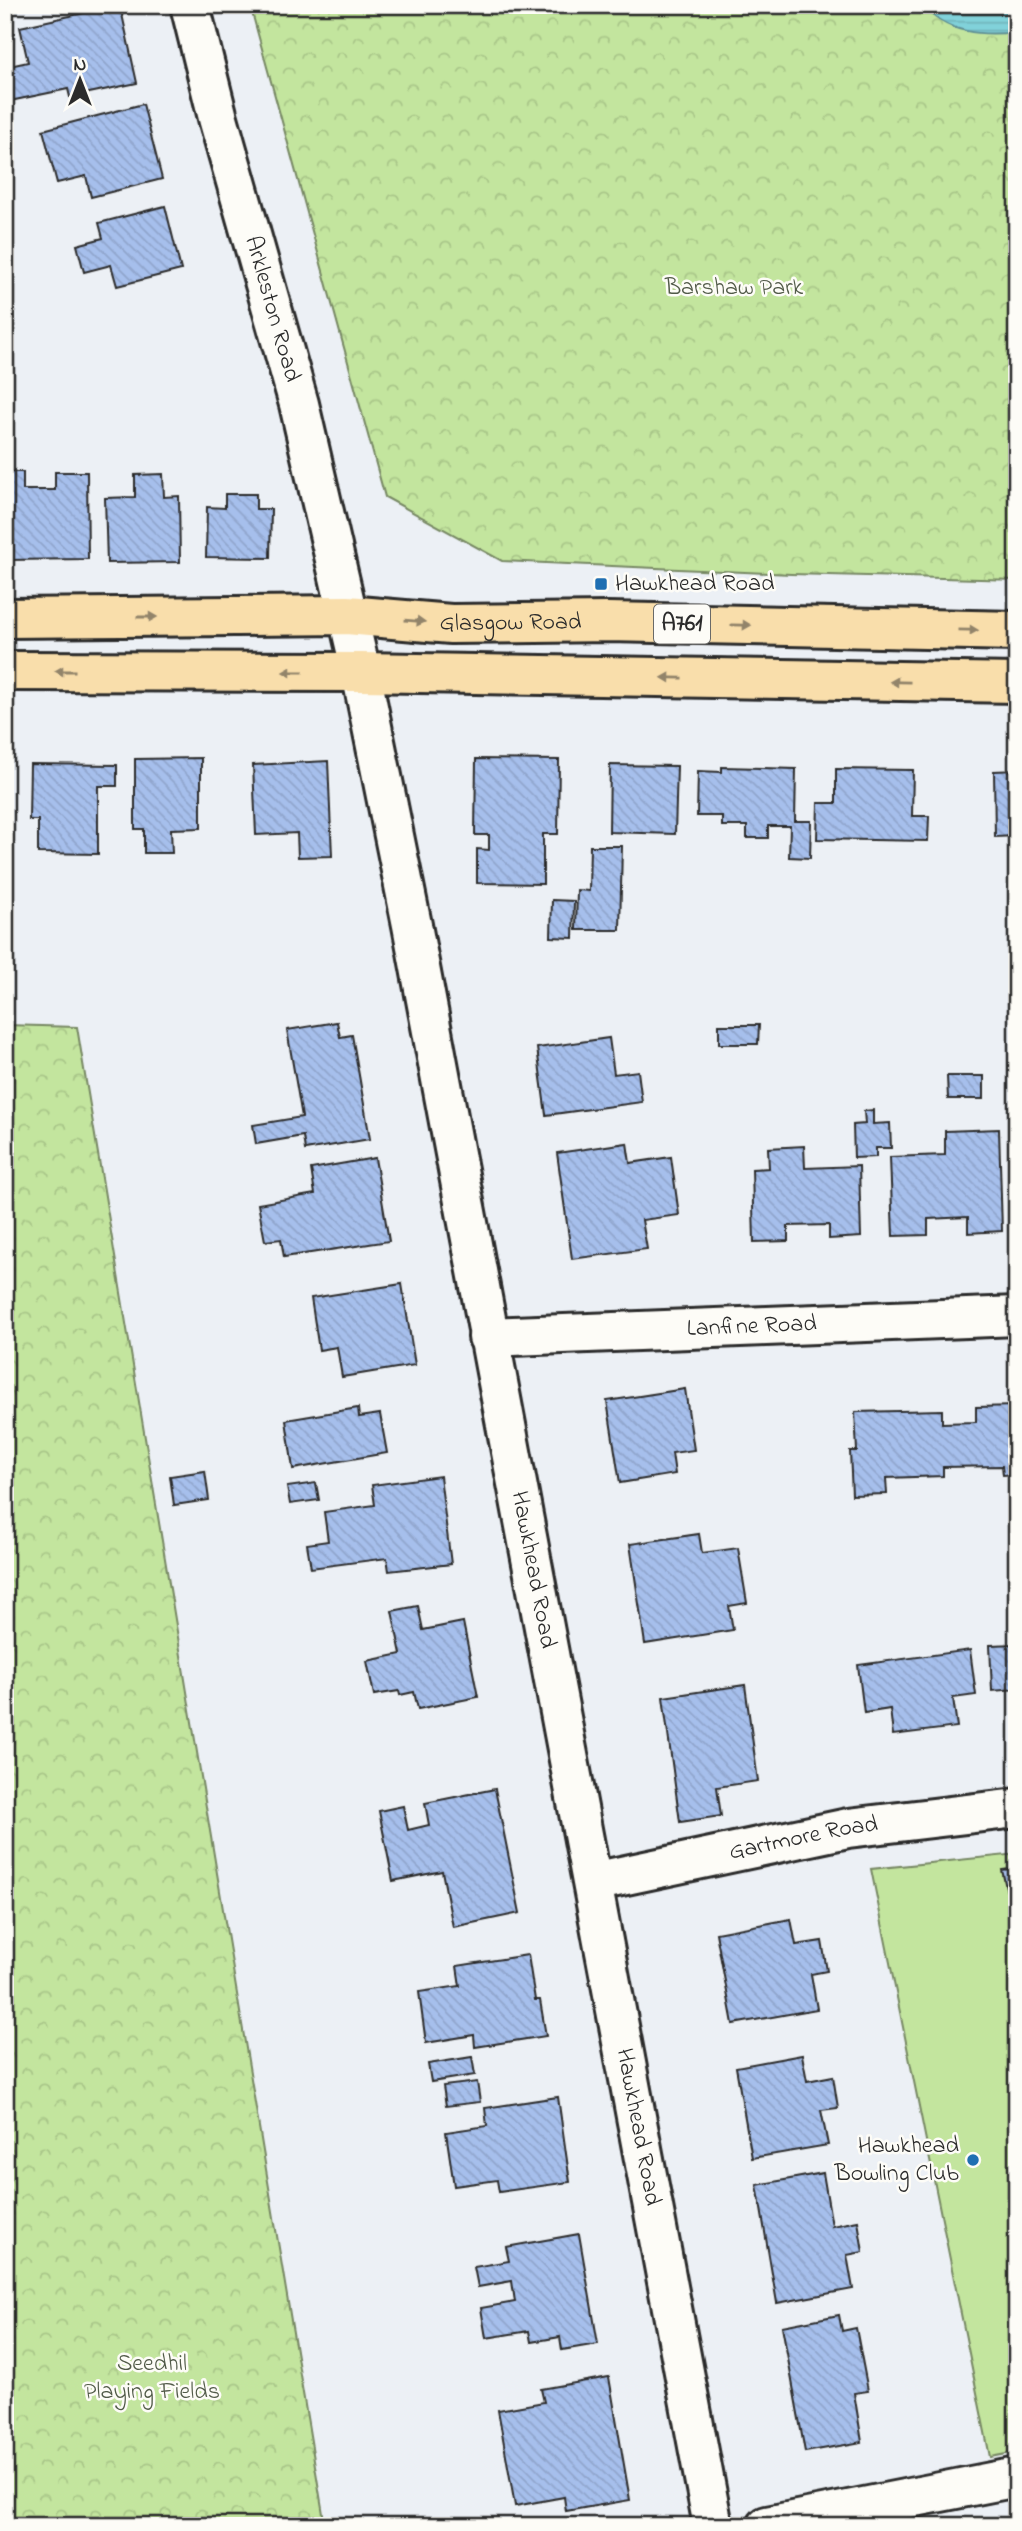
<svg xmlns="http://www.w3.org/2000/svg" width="1022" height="2531" font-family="'Indie Flower',sans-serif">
<defs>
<pattern id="park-crowns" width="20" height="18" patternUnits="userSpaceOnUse" patternTransform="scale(1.75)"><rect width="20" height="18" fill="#c3e59e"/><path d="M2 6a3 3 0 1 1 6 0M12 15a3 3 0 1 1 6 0" fill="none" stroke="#a8c588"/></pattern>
<pattern id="water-rules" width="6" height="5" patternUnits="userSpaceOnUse" patternTransform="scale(1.75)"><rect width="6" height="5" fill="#81d2da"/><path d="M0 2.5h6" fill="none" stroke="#70b4bb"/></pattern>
<pattern id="building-back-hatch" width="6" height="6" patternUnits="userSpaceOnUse" patternTransform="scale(1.75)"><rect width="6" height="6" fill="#a6bfec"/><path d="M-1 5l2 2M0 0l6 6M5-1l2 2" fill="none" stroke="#8fa4cb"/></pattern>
</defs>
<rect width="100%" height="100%" fill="#ecf0f5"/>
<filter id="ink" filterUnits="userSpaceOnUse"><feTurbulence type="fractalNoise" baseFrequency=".0143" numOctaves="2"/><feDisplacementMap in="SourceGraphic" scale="14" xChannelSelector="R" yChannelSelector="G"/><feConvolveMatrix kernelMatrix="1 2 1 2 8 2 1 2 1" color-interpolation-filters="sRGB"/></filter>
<g filter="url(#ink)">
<!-- green -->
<path fill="#c3e59e" stroke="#778864" stroke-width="2" d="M1017 1854V2452L990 2457 871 1869Z"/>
<!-- park -->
<g fill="url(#park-crowns)" stroke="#778864" stroke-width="2">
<path d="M250 5H1017V580L791 574 502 561 385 497Z"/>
<path d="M5 1025 77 1027 325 2526H5Z"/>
</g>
<!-- water -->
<path fill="url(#water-rules)" stroke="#5f8f94" stroke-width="2" d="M922 5H1017V32C982 36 947 34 922 5Z"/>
<!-- building -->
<g fill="url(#building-back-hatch)" stroke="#2b2b2b" stroke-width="2">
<path d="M120 5 137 83 70 97 68 89 10 101 5 67 28 62 20 27Z"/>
<path d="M143 104 162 179 91 197 86 176 57 183 43 130Z"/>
<path d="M165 206 181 270 117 286 111 265 84 272 77 245 103 238 99 223Z"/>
<path d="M5 472H23V490H55V472H87L88 559 5 560Z"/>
<path d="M163 474 164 497 179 496 180 562 107 563 105 498 135 497V475Z"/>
<path d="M225 494H256V509H271L270 558 206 557 207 507 225 508Z"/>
<path d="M201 758V828L171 829 172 853H144V829H135V759Z"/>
<path d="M476 759 559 760 558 834H543V884L477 883V849L489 850V835H475Z"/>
<path d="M328 761 332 856 298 857 297 833 256 835 253 765Z"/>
<path d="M30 764 117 765V786H98V854L38 853V820H29Z"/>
<path d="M610 765 677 766 675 834 609 832Z"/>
<path d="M722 767 796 769 795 821H811L810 858 789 857 790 826H768V838H747V826H722V816H697L698 771 722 772Z"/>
<path d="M836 769 913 770 912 816H929L928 841 817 839 818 803H836Z"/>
<path d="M1017 770V836L995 837 994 771Z"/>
<path d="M590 846H622L620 930H576L577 890 589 891Z"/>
<path d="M552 900 574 901 573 938 551 937Z"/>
<path d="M337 1022 340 1037 352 1035 370 1139 305 1150 303 1136 256 1144 253 1125 302 1117 287 1030Z"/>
<path d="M719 1025H759L758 1044H719Z"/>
<path d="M609 1038 614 1074 638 1071 642 1102 546 1115 537 1048Z"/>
<path d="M947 1076H984V1099H948Z"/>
<path d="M873 1110V1124L890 1123 891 1148H876V1157L854 1158 853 1125 865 1124 864 1111Z"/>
<path d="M999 1129 1002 1231 968 1233V1217L928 1219V1235L893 1236 890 1157 945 1155V1131Z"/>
<path d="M627 1143 630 1163 671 1157 679 1215 642 1220 647 1249 572 1259 557 1153Z"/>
<path d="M804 1146 805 1168 859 1166 861 1237 829 1239V1225L788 1226V1241L754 1242 752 1169 769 1168 768 1148Z"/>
<path d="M375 1158 389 1241 284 1257 281 1239 265 1241 258 1204 315 1194 311 1169Z"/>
<path d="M402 1284 415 1365 342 1377 337 1347 319 1350 311 1298Z"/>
<path d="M685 1389 694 1450 672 1453 675 1474 620 1483 607 1401Z"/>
<path d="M1017 1406V1474L1003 1475 1002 1466 943 1467V1476L886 1478 887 1494 852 1495 850 1451H857L855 1412 942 1410V1423L976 1422V1407Z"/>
<path d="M358 1408 359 1417 380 1414 387 1453 293 1469 286 1420Z"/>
<path d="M205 1471 209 1500 174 1505 170 1476Z"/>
<path d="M440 1476 451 1564 389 1571 387 1558 311 1568 307 1544 328 1541 324 1512 375 1505 372 1485Z"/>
<path d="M316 1483 319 1500 290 1504 287 1487Z"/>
<path d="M699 1534 702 1553 738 1548 747 1603 729 1606 733 1630 645 1644 630 1544Z"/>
<path d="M418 1606 423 1630 463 1622 478 1697 418 1709 414 1692 400 1695 399 1691 374 1695 367 1661 401 1654 392 1611Z"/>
<path d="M1017 1644V1689L992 1691 990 1645Z"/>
<path d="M970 1650 976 1695 953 1698 957 1727 893 1735 890 1709 864 1713 858 1665Z"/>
<path d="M745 1685 758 1781 717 1787 721 1816 680 1822 663 1697Z"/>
<path d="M495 1789 520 1913 453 1927 442 1871 393 1881 379 1811 403 1806 408 1830 429 1825 425 1803Z"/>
<path d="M1017 1868V1927H1015L1002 1870Z"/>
<path d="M791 1919 796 1945 822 1941 827 1971 811 1974 817 2009 733 2024 716 1933Z"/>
<path d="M528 1955 535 2000H540L546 2036 475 2047 474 2035 426 2043 419 1992 460 1986 457 1966Z"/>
<path d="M802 2055 807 2081 833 2076 838 2108 821 2110 828 2145 752 2158 736 2067Z"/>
<path d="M472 2057 475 2075 431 2082 428 2064Z"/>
<path d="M477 2082 480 2102 446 2106 443 2086Z"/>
<path d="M558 2097 570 2182 499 2192 497 2180 454 2186 446 2132 487 2126 485 2108Z"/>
<path d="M823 2173 832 2226 858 2221 863 2252 847 2255 853 2289 777 2303 757 2185Z"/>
<path d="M579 2234 598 2344 562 2350 560 2337 531 2342 529 2331 486 2338 481 2308 515 2302 512 2281 478 2287 474 2267 509 2261 506 2247Z"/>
<path d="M839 2315 842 2331 856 2328 868 2391 854 2393 862 2442 805 2452 782 2326Z"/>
<path d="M609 2377 630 2500 566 2511 564 2497 515 2506 498 2410 544 2402 541 2389Z"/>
</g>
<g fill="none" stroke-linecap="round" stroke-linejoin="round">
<defs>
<g id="minor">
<path id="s1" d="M190 5 218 118 299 404 361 672 412 925 713 2526"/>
<path id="s2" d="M488 1337 1017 1316"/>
<path id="s3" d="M593 1882 848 1828 1017 1808"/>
<path d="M767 2526 1017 2477"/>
</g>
<g id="major">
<path id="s4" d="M5 618 347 615 451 624 608 622 1017 631"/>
<path d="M5 671 361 672 1017 683"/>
</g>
</defs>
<!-- minor casing -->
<use href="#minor" stroke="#2b2b2b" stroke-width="44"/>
<!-- major casing -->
<use href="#major" stroke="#2b2b2b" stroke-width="44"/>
<!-- minor -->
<use href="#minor" stroke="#fdfcf7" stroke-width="38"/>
<!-- major -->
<use href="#major" stroke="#f9deab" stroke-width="38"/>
</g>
<!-- one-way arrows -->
<defs><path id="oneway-solid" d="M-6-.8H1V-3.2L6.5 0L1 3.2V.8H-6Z" transform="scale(1.75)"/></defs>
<g fill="#92846b">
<use href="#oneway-solid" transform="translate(147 617)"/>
<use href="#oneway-solid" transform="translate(415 621) rotate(5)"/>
<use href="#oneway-solid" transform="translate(741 625) rotate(1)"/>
<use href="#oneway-solid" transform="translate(968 630) rotate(1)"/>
<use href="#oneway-solid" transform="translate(65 671) rotate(-180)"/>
<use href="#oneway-solid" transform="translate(293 672) rotate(180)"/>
<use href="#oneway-solid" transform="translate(672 678) rotate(-179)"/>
<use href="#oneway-solid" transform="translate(900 682) rotate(-179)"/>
</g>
</g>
<!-- markers -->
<g fill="#1f6fb2" stroke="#fdfcf7" stroke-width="2.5">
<rect x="594" y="577" width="14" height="14" rx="3.5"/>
<circle cx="973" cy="2160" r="7"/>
</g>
<g text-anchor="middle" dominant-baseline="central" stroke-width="5" stroke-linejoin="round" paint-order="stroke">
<!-- shield labels -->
<rect fill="#fdfcf7" stroke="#6a6a68" stroke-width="2" x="654" y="604.5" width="56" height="39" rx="5"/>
<g font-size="23" font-weight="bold" fill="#2b2b2b">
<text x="682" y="624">A761</text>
</g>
<!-- park labels -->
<g font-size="24" fill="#515a48" stroke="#fdfcf7">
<text x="734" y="288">Barshaw Park</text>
<text x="152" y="2364">Seedhil<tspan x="152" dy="28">Playing Fields</tspan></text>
</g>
<!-- street labels -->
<g font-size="24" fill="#2b2b2b" stroke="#fdfcf7">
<text stroke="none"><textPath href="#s1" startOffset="315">Arkleston Road</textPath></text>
<text stroke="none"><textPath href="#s4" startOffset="506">Glasgow Road</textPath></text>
<text stroke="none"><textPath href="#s2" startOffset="264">Lanfine Road</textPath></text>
<text stroke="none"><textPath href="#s1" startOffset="1603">Hawkhead Road</textPath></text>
<text stroke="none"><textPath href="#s3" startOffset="215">Gartmore Road</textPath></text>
<text stroke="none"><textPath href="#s1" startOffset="2170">Hawkhead Road</textPath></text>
</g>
<!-- poi labels -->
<g font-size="24" fill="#2b2b2b" stroke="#fdfcf7" text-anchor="start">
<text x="615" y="584">Hawkhead Road</text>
<text x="959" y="2146" text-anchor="end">Hawkhead<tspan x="959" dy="28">Bowling Club</tspan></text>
</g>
</g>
<!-- margin -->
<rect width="1022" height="2531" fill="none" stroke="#fdfcf7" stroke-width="28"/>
<rect x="14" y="14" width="994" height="2503" fill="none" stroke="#2b2b2b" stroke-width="2.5" filter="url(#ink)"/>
<!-- north arrow -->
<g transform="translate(80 80)" stroke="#fdfcf7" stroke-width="5" paint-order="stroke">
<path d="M0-5L12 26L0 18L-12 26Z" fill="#2b2b2b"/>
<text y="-10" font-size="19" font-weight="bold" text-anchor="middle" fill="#2b2b2b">N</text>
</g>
</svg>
